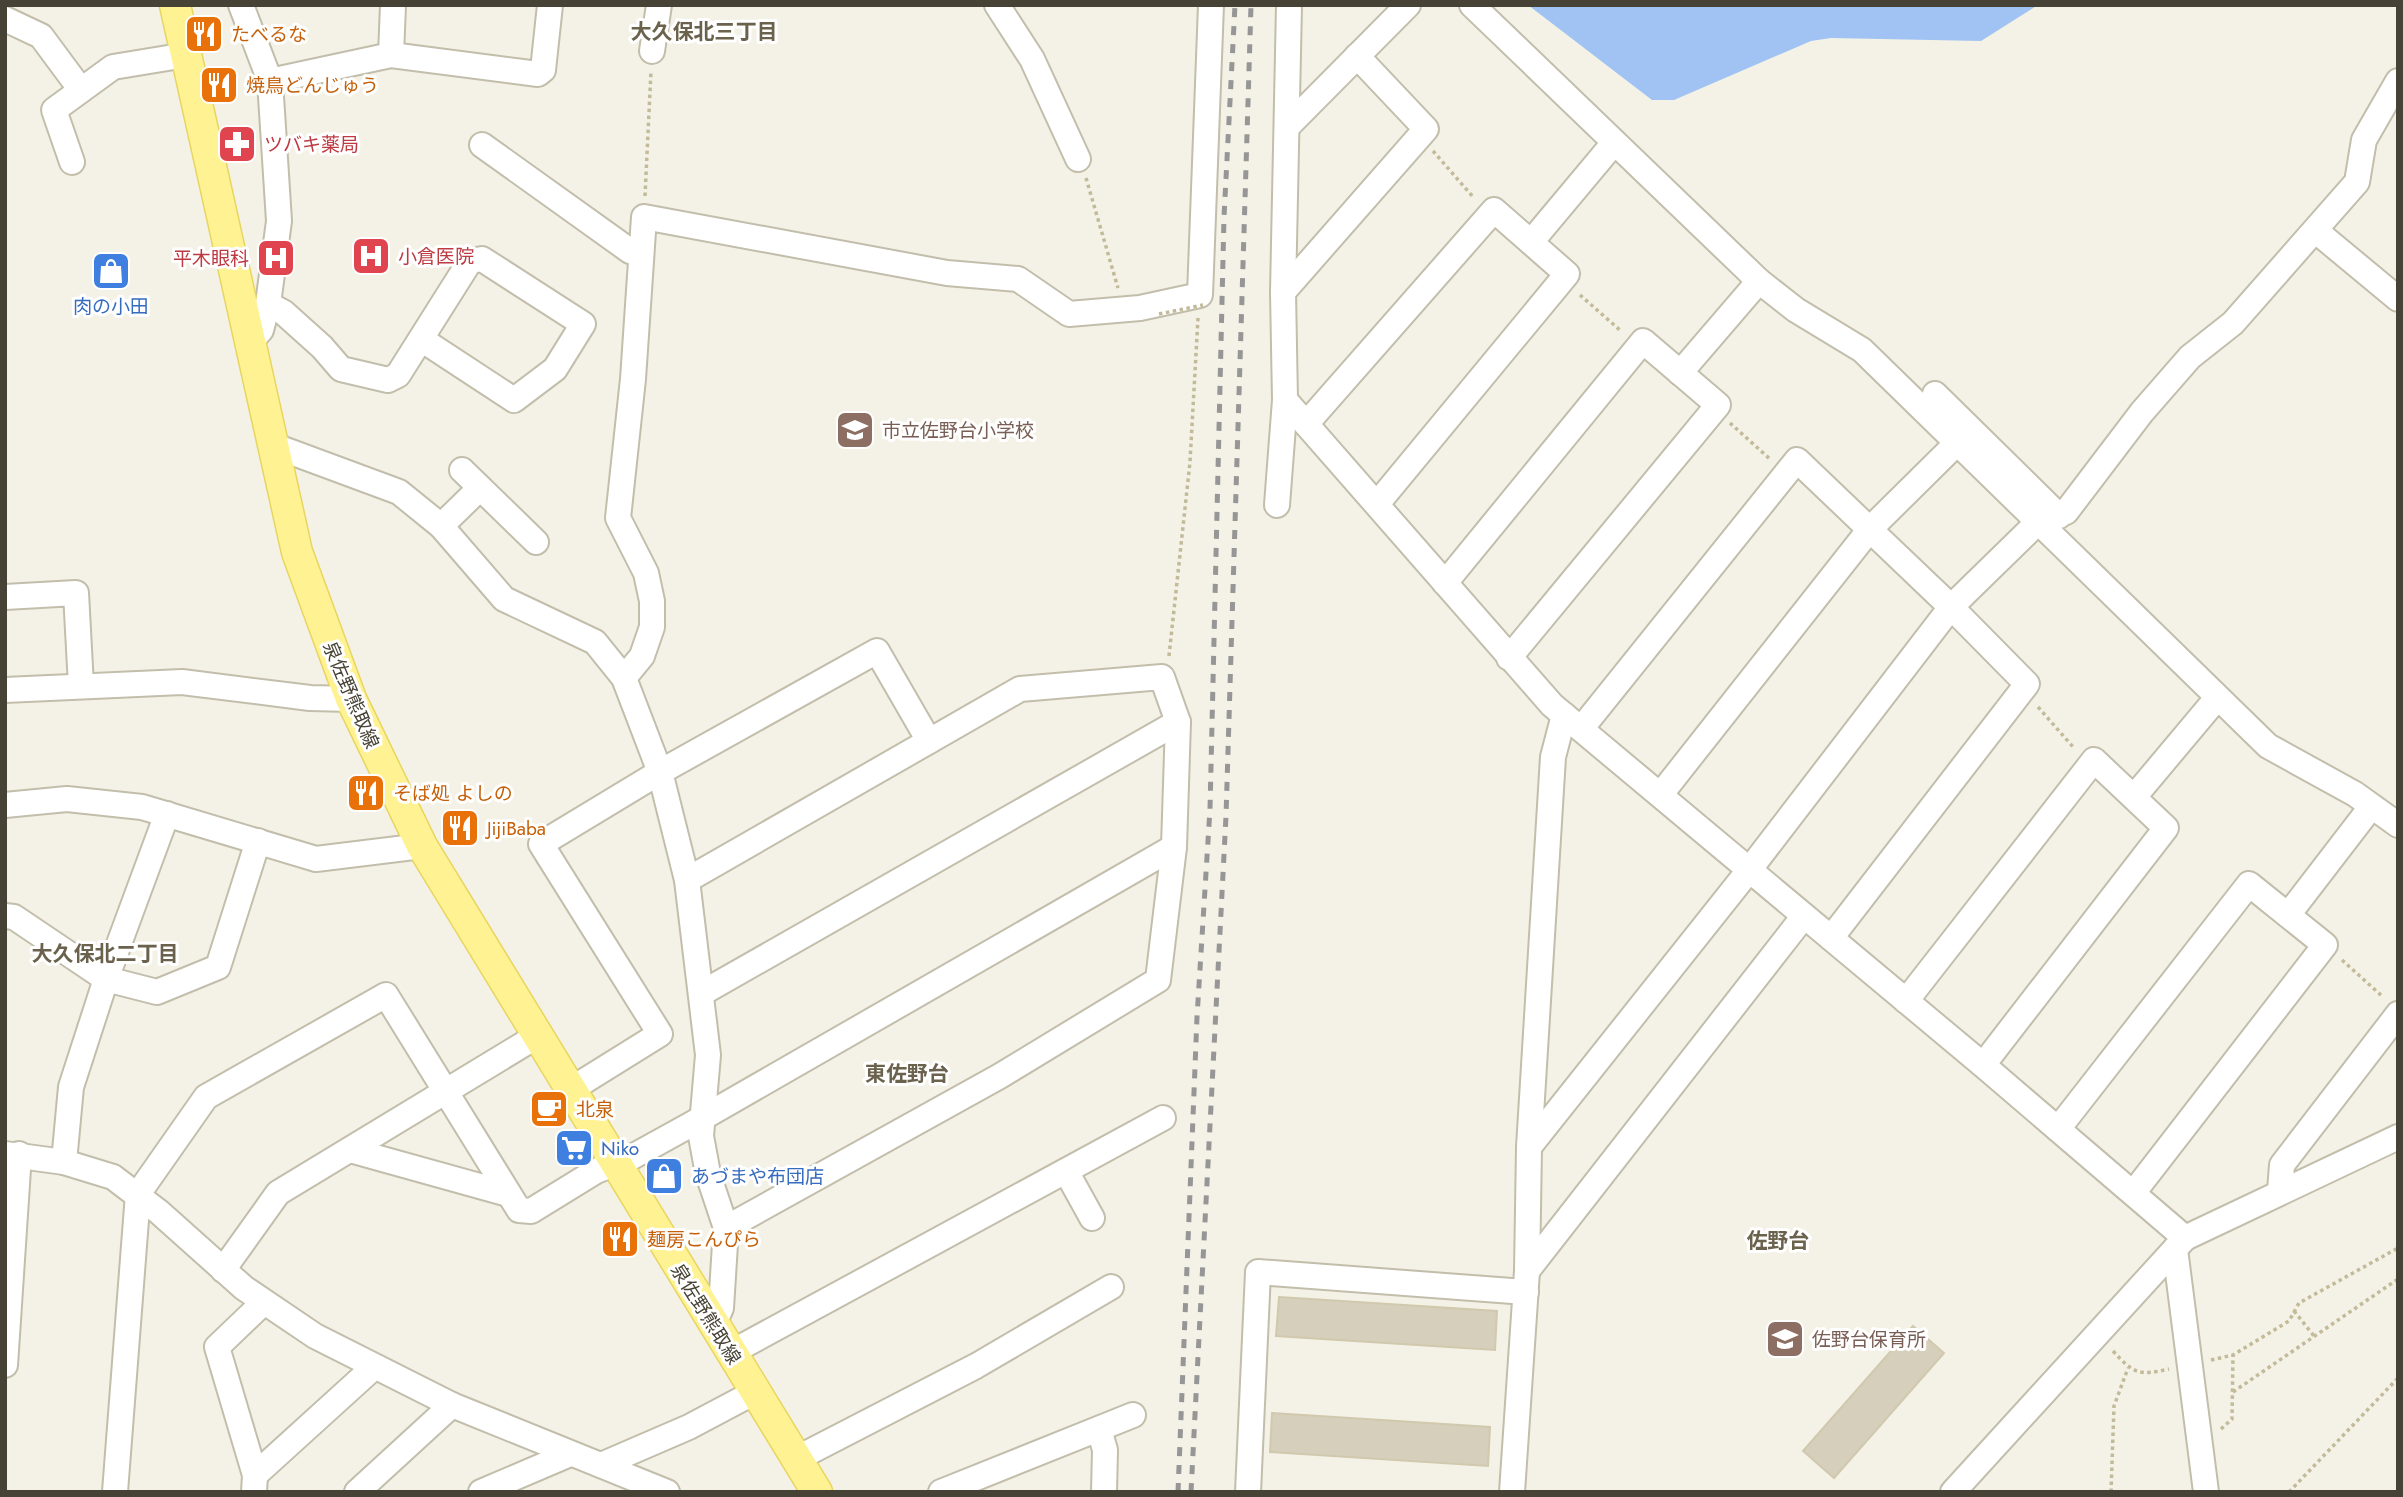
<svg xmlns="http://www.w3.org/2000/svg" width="2403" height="1497" font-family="Jost,'Noto Sans JP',sans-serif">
<rect width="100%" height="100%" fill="#f4f2e6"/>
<!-- water -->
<path fill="#a0c3f3" d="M1528 5H2038L1981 41 1831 38 1811 41 1674 100H1652Z"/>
<!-- building -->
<g fill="#d6cfbb" stroke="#d1c9ae" stroke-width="2">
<path d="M1279 1297 1497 1311 1495 1350 1276 1336Z"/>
<path d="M1913 1326 1944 1353 1834 1478 1803 1451Z"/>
<path d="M1272 1413 1490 1427 1488 1466 1270 1452Z"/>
</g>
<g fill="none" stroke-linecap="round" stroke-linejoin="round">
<defs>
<g id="minor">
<path d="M241 5 270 81 279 221 268 304 261 330 249 343"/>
<path d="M997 5 1032 59 1078 159"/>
<path d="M1289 5 1283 292 1285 400 1552 705 1983 1065 2185 1238"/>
<path d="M1472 5 1759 281 1796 310 1862 350 2268 746 2355 794 2398 825"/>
<path d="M5 19 41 36 81 90"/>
<path d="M652 51 659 5"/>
<path d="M391 55 393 5"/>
<path d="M270 81 391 55 538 74 543 70 550 5"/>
<path d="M1288 126 1408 5"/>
<path d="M482 145 630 251 641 255"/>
<path d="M72 162 54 110 113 67 186 55"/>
<path d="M2316 231 2398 299"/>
<path d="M1531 242 1613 144"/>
<path d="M1283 292 1426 129 1357 56"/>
<path d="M268 304 283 312 322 347 341 369 388 380 398 375 470 261 482 259 583 324 555 369 514 400 421 339"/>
<path d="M1680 373 1759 281"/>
<path d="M1935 394 2059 516"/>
<path d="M1306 424 1494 210 1567 274 1377 504"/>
<path d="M272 445 399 492 441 526 504 599 595 642 624 678 660 772 687 880 708 1055 701 1136 708 1174 726 1228 721 1308 713 1326"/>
<path d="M462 470 536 542"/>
<path d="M1277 505 1285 400"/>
<path d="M441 526 480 488"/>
<path d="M1445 583 1643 341 1718 405 1509 658"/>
<path d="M5 597 76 593 81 686"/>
<path d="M624 678 642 656 652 627V601L646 573 618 518 633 379 644 217 947 273 1018 279 1069 314 1140 308 1200 295 1211 5"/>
<path d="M5 690 182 682 310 698 351 699"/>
<path d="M1581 729 1797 460 1951 607 2027 684 1831 938"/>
<path d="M1661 794 1870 529 1957 443"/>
<path d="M2134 797 2217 698"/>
<path d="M5 805 67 799 142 807 316 859 422 846"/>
<path d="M2288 915 2371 807"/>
<path d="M5 916 14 917 106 979 157 992 218 967 258 841"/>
<path d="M702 993 1178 722"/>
<path d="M1906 1001 2094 760 2166 828 1983 1065"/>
<path d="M570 1090 660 1034 541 844 660 772 877 651 929 741"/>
<path d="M2058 1129 2249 884 2325 945 2134 1192"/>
<path d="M1529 1147 1750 869 1951 607 2037 523 2066 512 2142 412 2190 357 2233 323 2357 182 2364 140 2398 81"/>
<path d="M350 1150 508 1194"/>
<path d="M5 1154 64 1162 113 1177 159 1212 244 1288 315 1336 452 1405 667 1492"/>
<path d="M64 1162 71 1087 106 979 167 814"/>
<path d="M1066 1171 1092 1218"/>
<path d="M2280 1191 2282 1165 2398 1014"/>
<path d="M726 1228 1000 1076 1158 980 1174 847"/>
<path d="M2175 1249 2206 1492"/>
<path d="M223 1270 278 1193 537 1036"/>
<path d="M1527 1271 1804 916"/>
<path d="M730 1353 1163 1118"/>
<path d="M5 1365 19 1154"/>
<path d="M1099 1429 1105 1450 1104 1492"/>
<path d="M796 1459 976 1366 1111 1287"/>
<path d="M601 1465 689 1427 755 1392"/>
<path d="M255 1475 374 1367"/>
<path d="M115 1492 138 1194 206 1097 386 995 519 1210 531 1211 596 1171 632 1157 690 1125 1174 847 1178 722 1162 677 1020 689 687 880"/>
<path d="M254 1492 255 1475 217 1347 263 1303"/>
<path d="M357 1492 452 1405"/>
<path d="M481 1492 570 1454"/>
<path d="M941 1492 1133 1415"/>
<path d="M1248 1492 1258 1272 1526 1292"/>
<path d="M1512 1492 1527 1271 1529 1147 1553 757 1564 715"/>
<path d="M1953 1492 2185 1238 2398 1137"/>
</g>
<path id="major" d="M175 5 297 552 351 699 422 846 817 1492"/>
</defs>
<!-- minor casing -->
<use href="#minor" stroke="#c2beab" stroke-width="28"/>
<!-- major casing -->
<use href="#major" stroke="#e8d560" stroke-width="33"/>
<!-- path -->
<g stroke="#c2ba99" stroke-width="3.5" stroke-dasharray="3.5 3.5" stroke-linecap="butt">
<path d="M1433 151 1474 198"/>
<path d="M1086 178 1118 288"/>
<path d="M645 196 651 71"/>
<path d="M1580 295 1621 331"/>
<path d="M1730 423 1771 460"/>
<path d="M1169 656 1190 462 1198 318"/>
<path d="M2038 707 2074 748"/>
<path d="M2342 960 2383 997"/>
<path d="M2294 1311 2314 1336"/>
<path d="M2113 1351C2134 1374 2139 1376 2169 1369"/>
<path d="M2211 1360 2233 1355 2289 1321 2299 1303 2398 1248"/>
<path d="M2233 1392 2398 1279"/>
<path d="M2221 1429 2232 1419 2233 1355"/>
<path d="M2111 1492 2114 1406 2128 1368"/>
<path d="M2289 1492 2398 1378"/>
</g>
<!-- minor -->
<use href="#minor" stroke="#fff" stroke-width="24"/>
<!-- major -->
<use href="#major" stroke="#fff293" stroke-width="30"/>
<!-- rail -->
<g stroke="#969696" stroke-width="5" stroke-dasharray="9 9" stroke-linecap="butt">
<path d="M1178 1492 1197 1017 1210 809 1224 217 1235 5"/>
<path d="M1191 1492 1226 816 1251 5"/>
</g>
<!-- path-bridge -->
<path stroke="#c2ba99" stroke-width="3.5" stroke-dasharray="3.5 3.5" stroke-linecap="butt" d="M1159 314 1203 305"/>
</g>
<!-- icons -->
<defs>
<symbol id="restaurant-square" viewBox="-11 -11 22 22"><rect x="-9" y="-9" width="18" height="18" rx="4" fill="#e8710a" stroke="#fff"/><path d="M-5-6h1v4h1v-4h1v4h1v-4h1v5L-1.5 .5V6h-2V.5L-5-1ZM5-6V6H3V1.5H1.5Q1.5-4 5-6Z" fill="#fff"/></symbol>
<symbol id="pharmacy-square" viewBox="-11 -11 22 22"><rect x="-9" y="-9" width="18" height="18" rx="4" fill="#e0444e" stroke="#fff"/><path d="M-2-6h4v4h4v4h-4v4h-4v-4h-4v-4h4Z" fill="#fff"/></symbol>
<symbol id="hospital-square" viewBox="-11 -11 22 22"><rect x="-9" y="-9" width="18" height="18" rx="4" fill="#e0444e" stroke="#fff"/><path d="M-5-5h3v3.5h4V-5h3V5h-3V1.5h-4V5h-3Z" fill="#fff"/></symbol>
<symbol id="shop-square" viewBox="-11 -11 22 22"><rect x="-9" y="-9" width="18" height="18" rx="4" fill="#3f7fe0" stroke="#fff"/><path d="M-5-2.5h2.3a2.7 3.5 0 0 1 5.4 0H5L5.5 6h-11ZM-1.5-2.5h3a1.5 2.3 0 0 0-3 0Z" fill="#fff"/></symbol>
<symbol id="school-square" viewBox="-11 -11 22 22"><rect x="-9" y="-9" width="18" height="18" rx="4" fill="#8d6e63" stroke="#fff"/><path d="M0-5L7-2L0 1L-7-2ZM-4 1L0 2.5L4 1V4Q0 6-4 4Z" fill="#fff"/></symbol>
<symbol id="cafe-square" viewBox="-11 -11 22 22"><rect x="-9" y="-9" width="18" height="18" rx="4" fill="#e8710a" stroke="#fff"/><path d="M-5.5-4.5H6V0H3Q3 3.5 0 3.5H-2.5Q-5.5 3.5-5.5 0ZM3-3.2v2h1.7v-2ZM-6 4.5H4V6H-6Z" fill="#fff"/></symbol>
<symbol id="supermarket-square" viewBox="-11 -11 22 22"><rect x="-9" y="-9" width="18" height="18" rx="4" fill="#3f7fe0" stroke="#fff"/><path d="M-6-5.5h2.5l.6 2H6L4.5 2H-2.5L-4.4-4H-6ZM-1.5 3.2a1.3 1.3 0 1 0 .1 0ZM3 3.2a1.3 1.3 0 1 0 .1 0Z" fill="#fff"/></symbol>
</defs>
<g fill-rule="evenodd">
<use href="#restaurant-square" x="182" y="12" width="44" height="44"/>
<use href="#restaurant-square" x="197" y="63" width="44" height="44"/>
<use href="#pharmacy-square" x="215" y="122" width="44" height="44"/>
<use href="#hospital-square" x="349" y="234" width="44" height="44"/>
<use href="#hospital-square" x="254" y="236" width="44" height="44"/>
<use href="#shop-square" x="89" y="249" width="44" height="44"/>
<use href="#school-square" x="833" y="408" width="44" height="44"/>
<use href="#restaurant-square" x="344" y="771" width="44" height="44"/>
<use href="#restaurant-square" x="438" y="806" width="44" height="44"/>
<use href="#cafe-square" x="527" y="1087" width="44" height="44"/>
<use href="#supermarket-square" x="552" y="1126" width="44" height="44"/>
<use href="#shop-square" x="642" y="1154" width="44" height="44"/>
<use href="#restaurant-square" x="598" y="1217" width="44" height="44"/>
<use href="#school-square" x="1763" y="1317" width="44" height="44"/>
</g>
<g text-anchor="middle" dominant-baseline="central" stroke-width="6" stroke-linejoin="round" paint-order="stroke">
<!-- food labels -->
<g font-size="19" fill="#c56008" stroke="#fff" text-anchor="start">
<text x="231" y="34">たべるな</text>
<text x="246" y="85">焼鳥どんじゅう</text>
<text x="393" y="793">そば処 よしの</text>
<text x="487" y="828">JijiBaba</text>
<text x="576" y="1109">北泉</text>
<text x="647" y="1239">麺房こんぴら</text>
</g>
<!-- health labels -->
<g font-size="19" fill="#be3a42" stroke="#fff" text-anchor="start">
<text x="264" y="144">ツバキ薬局</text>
<text x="398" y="256">小倉医院</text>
<text x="249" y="258" text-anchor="end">平木眼科</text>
</g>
<!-- shop labels -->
<g font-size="19" fill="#366cbe" stroke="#fff" text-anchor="start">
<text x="111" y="306" text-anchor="middle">肉の小田</text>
<text x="601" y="1148">Niko</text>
<text x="691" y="1176">あづまや布団店</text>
</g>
<!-- education labels -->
<g font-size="19" fill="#785e54" stroke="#fff" text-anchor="start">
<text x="882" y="430">市立佐野台小学校</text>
<text x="1812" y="1339">佐野台保育所</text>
</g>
<!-- street labels -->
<g font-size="19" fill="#464235" stroke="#fff">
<text transform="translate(351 695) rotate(67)">泉佐野熊取線</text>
<text transform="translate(706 1314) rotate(58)">泉佐野熊取線</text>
</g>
<!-- neighbourhood labels -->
<g font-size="21" font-weight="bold" fill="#6a624c" stroke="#fff">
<text x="704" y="32">大久保北三丁目</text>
<text x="105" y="954">大久保北二丁目</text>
<text x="907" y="1074">東佐野台</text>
<text x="1778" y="1241">佐野台</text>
</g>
</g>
<!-- border -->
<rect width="2403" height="1497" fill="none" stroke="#464235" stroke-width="14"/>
</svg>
